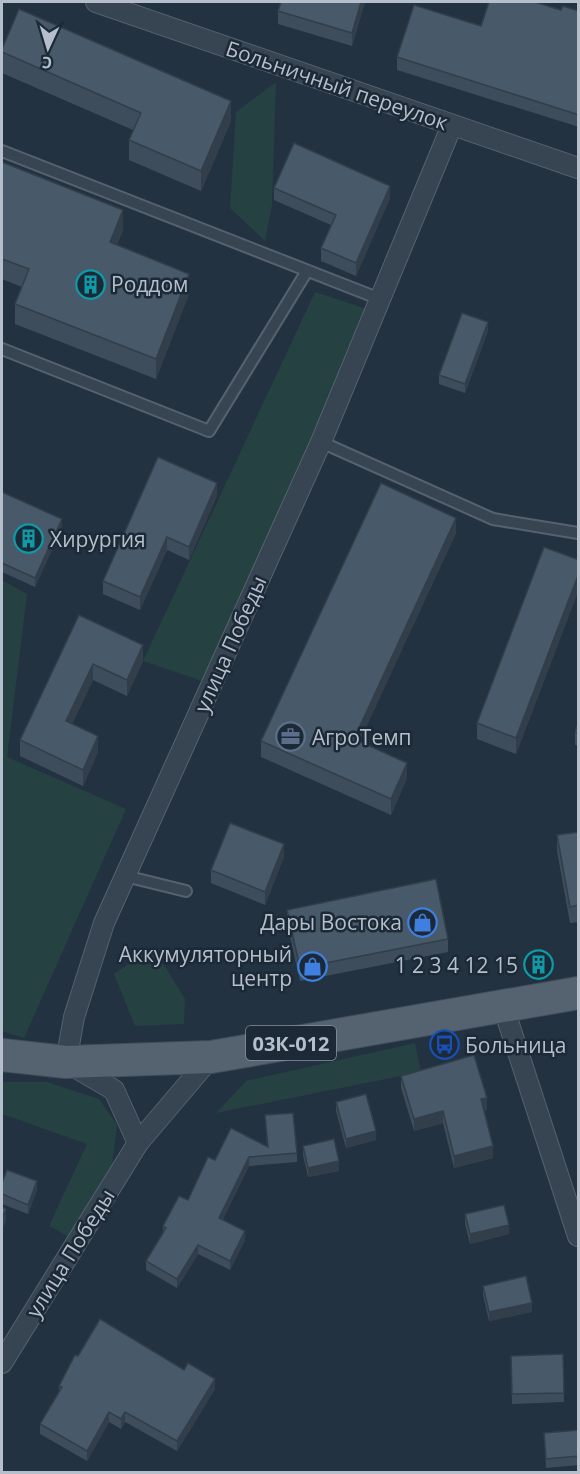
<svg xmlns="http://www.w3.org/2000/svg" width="580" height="1474" font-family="'Open Sans',sans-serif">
<rect width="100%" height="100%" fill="#233241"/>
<!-- green -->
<g fill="#254142">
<path d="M276 82 272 205 265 241 230 208 236 112Z"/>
<path d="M315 292 367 309 214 685 143 661Z"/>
<path d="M2 580 27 594 7 757 126 809 24 1038 2 1031Z"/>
<path d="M153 947 185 999 184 1024 135 1026 114 974Z"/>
<path d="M415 1043 421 1072 216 1113 246 1081Z"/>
<path d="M2 1082H47L99 1099 117 1125 112 1166 71 1238 49 1226 87 1144 2 1114Z"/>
</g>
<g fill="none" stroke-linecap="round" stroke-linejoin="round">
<defs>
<g id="lane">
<path d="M2 151 380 299"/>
<path d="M2 349 209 431 307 271"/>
<path d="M321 442 493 519 578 533"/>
<path d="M125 876 186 891"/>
</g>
<g id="street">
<path d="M96 2 578 168"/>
<path d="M503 1006 578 1236"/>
<path d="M138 1143 114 1090 66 1062 74 1017 104 923 321 442 452 125"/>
<path d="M2 1363 138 1143 211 1057"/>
</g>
<path id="primary" d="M2 1055 66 1062 211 1057 578 993"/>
</defs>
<!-- lane casing -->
<use href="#lane" stroke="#55626e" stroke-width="14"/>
<!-- street casing -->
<use href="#street" stroke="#55626e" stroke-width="22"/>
<!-- primary casing -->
<use href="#primary" stroke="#414d5a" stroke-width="34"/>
<!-- lane -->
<use href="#lane" stroke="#374451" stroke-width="10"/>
<!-- street -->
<use href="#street" stroke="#374451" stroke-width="20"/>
<!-- primary -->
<use href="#primary" stroke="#556371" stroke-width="32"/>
</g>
<!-- wall -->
<g fill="#3e4d5b">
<path d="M281 2H365L352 46 278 24V11Z"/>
<path d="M561 10 579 11V127L397 70V57L481 26Z"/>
<path d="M2 49 231 121 201 191 129 160V140L133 130 2 73Z"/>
<path d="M2 162 123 230 117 245 189 294 156 379 15 324V304L22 287 2 279Z"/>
<path d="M274 188 390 198 356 276 321 261V248L331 225 274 200Z"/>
<path d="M488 331 465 393 439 384V375Z"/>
<path d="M2 492 62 528 35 587 2 572Z"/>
<path d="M217 496 189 560 167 550 140 610 103 594V581Z"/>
<path d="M456 533 359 741 407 778 391 815 261 757V741Z"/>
<path d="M579 560V589L516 754 477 739V723Z"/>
<path d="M79 615 143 661 127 696 93 680 72 724 98 752 83 786 20 756V740Z"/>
<path d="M579 722V746L575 745V732Z"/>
<path d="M579 832V922L570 923 557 851V835Z"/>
<path d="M284 857 265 905 211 883V870Z"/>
<path d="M287 910 448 939V952L300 981 287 923Z"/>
<path d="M401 1076 487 1110 484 1111 493 1158 454 1168 443 1123 414 1131 401 1088Z"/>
<path d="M336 1102 376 1140 346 1148 336 1111Z"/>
<path d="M265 1115 297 1153V1162L249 1166 223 1219 245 1240 230 1270 198 1254 177 1288 146 1270V1261L163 1233V1226L188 1200 215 1160 267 1147Z"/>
<path d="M303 1146 339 1171 308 1177 303 1155Z"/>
<path d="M2 1183 37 1190 28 1214 2 1204Z"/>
<path d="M465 1214 509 1234 470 1244 465 1224Z"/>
<path d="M483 1286 532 1312 489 1321 483 1295Z"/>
<path d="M563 1354 564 1402 512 1404 511 1356Z"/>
<path d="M78 1356 215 1389 177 1451 125 1422 121 1429 109 1422 87 1461 40 1434V1424L59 1392V1386Z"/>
<path d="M579 1430V1465L546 1468 544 1433Z"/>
</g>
<!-- shaded-wall -->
<g fill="#323e4a">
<path d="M361 2H365L352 46V33Z"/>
<path d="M231 101V121L201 191V171Z"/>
<path d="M390 186V198L356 276V263Z"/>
<path d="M123 210V230L110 263V242Z"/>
<path d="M189 274V294L156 379V359Z"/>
<path d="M488 322V331L465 393V384Z"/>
<path d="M217 483V496L189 560V547Z"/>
<path d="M456 518V533L354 754V739Z"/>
<path d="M62 519V528L35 587V578Z"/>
<path d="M167 537V550L140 610V597Z"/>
<path d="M579 573V589L516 754V738Z"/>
<path d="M143 645V661L127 696V680Z"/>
<path d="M93 664V680L66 737V721Z"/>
<path d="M98 736V752L83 786V770Z"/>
<path d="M407 763V778L391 815V799Z"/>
<path d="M284 844V857L265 905V892Z"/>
<path d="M487 1098V1110L481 1111V1099Z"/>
<path d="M443 1111V1123L414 1131V1119Z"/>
<path d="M376 1131V1140L346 1148V1139Z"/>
<path d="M493 1146V1158L454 1168V1156Z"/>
<path d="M249 1157V1166L219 1227V1218Z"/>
<path d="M339 1161V1171L308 1177V1168Z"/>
<path d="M37 1181V1190L28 1214V1205Z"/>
<path d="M6 1209V1221L2 1229V1217Z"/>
<path d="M509 1225V1234L470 1244V1234Z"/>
<path d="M245 1231V1240L230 1270V1261Z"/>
<path d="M198 1245V1254L177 1288V1279Z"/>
<path d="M532 1303V1312L489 1321V1312Z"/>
<path d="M215 1379V1389L177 1451V1441Z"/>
<path d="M109 1412V1422L87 1461V1451Z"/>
<path d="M125 1412V1422L121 1429V1419Z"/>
</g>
<!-- building -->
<g fill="#48596a" stroke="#323e4a" stroke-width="1.5">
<path d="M281 2H361L352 33 278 11Z"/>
<path d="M489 2H535L561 10 563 6 579 11V115L397 57 414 5 481 26Z"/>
<path d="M19 9 231 101 201 171 129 140 141 113 2 52V49Z"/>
<path d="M294 143 390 186 356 263 321 248 336 215 274 188Z"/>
<path d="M2 162 123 210 110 242 189 274 156 359 15 304 29 269 2 259Z"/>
<path d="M462 313 488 322 465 384 439 375Z"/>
<path d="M158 457 217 483 189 547 167 537 140 597 103 581Z"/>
<path d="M381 483 456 518 354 739 407 763 391 799 261 741Z"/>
<path d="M2 492 62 519 35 578 2 563Z"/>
<path d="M544 547 579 560V573L516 738 477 723Z"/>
<path d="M79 615 143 645 127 680 93 664 66 721 98 736 83 770 20 740Z"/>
<path d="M579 722V733L575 732Z"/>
<path d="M230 823 284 844 265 892 211 870Z"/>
<path d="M579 832V905L570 907 557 835Z"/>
<path d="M436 879 448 939 300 968 287 910Z"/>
<path d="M474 1055 487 1098 481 1099 493 1146 454 1156 443 1111 414 1119 401 1076Z"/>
<path d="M366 1094 376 1131 346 1139 336 1102Z"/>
<path d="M293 1113 297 1153 249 1157 219 1218 245 1231 230 1261 198 1245 177 1279 146 1261 166 1228 163 1226 179 1196 188 1200 208 1157 215 1160 231 1128 268 1147 265 1115Z"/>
<path d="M334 1139 339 1161 308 1168 303 1146Z"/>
<path d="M7 1170 37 1181 28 1205 2 1194V1183Z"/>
<path d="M504 1205 509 1225 470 1234 465 1214Z"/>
<path d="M2 1207 6 1209 2 1217Z"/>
<path d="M526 1276 532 1303 489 1312 483 1286Z"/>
<path d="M100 1319 184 1370 188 1363 215 1379 177 1441 125 1412 121 1419 109 1412 87 1451 40 1424 62 1387 59 1386 75 1355 78 1356Z"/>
<path d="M563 1354 564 1393 512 1394 511 1356Z"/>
<path d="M579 1430V1456L546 1459 544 1433Z"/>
</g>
<!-- icons -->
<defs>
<symbol id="building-ring" viewBox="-11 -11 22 22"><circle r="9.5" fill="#1c2936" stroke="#0f9aa8" stroke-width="1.5"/><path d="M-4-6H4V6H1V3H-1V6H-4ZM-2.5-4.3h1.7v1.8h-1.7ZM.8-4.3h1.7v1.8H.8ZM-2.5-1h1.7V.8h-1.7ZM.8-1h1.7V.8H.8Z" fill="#0f9aa8"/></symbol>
<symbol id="office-ring" viewBox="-11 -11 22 22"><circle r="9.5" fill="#1c2936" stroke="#5c6f8a" stroke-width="1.5"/><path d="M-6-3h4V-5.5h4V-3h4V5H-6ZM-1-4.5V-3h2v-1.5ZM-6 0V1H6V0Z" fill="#5c6f8a"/></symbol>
<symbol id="shop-ring" viewBox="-11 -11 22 22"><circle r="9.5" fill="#1c2936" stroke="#3f7fe0" stroke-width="1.5"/><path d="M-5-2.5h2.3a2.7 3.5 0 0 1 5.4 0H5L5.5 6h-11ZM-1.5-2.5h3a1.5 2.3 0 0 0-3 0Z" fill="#3f7fe0"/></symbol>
<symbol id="bus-ring" viewBox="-11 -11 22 22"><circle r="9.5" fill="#1c2936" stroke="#1a4fb4" stroke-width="1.5"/><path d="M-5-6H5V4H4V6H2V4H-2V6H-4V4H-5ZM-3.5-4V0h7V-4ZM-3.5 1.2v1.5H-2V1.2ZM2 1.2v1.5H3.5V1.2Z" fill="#1a4fb4"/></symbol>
</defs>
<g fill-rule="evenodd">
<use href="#building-ring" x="74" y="268" width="33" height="33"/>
<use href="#building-ring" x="12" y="522" width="33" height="33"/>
<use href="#office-ring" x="274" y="720" width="33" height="33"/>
<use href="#shop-ring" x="406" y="906" width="33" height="33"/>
<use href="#building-ring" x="522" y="948" width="33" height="33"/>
<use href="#shop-ring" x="296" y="950" width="33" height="33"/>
<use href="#bus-ring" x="428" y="1028" width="33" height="33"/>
</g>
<g text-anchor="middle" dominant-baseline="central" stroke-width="5" stroke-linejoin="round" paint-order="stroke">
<!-- shield labels -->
<rect fill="#1c2936" stroke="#86929e" stroke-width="1.5" x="246" y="1026" width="90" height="34" rx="4.5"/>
<g font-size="20" font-weight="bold" fill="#b4bfcb">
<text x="291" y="1043">03К-012</text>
</g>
<!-- street labels -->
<g font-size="21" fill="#b4bfcb" stroke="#1c2936">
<text transform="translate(337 85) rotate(19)">Больничный переулок</text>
<text transform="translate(230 644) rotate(-66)">улица Победы</text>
<text transform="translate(70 1253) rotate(-58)">улица Победы</text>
</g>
<!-- poi labels -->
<g font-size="21" fill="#b4bfcb" stroke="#1c2936" text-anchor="start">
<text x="111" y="284">Роддом</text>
<text x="50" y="539">Хирургия</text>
<text x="312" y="737">АгроТемп</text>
<text x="402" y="922" text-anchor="end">Дары Востока</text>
<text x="292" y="954" text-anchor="end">Аккумуляторный<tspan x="292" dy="24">центр</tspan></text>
<text x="518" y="965" text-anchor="end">1 2 3 4 12 15</text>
<text x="465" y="1045">Больница</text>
</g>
</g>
<!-- border -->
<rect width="580" height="1474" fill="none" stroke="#b4bfcb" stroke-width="6"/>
<!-- north arrow -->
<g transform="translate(48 48) rotate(184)" stroke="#1c2936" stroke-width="4.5" paint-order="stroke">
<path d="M0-4.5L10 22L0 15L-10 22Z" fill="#b4bfcb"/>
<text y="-9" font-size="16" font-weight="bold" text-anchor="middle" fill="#b4bfcb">С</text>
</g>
</svg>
